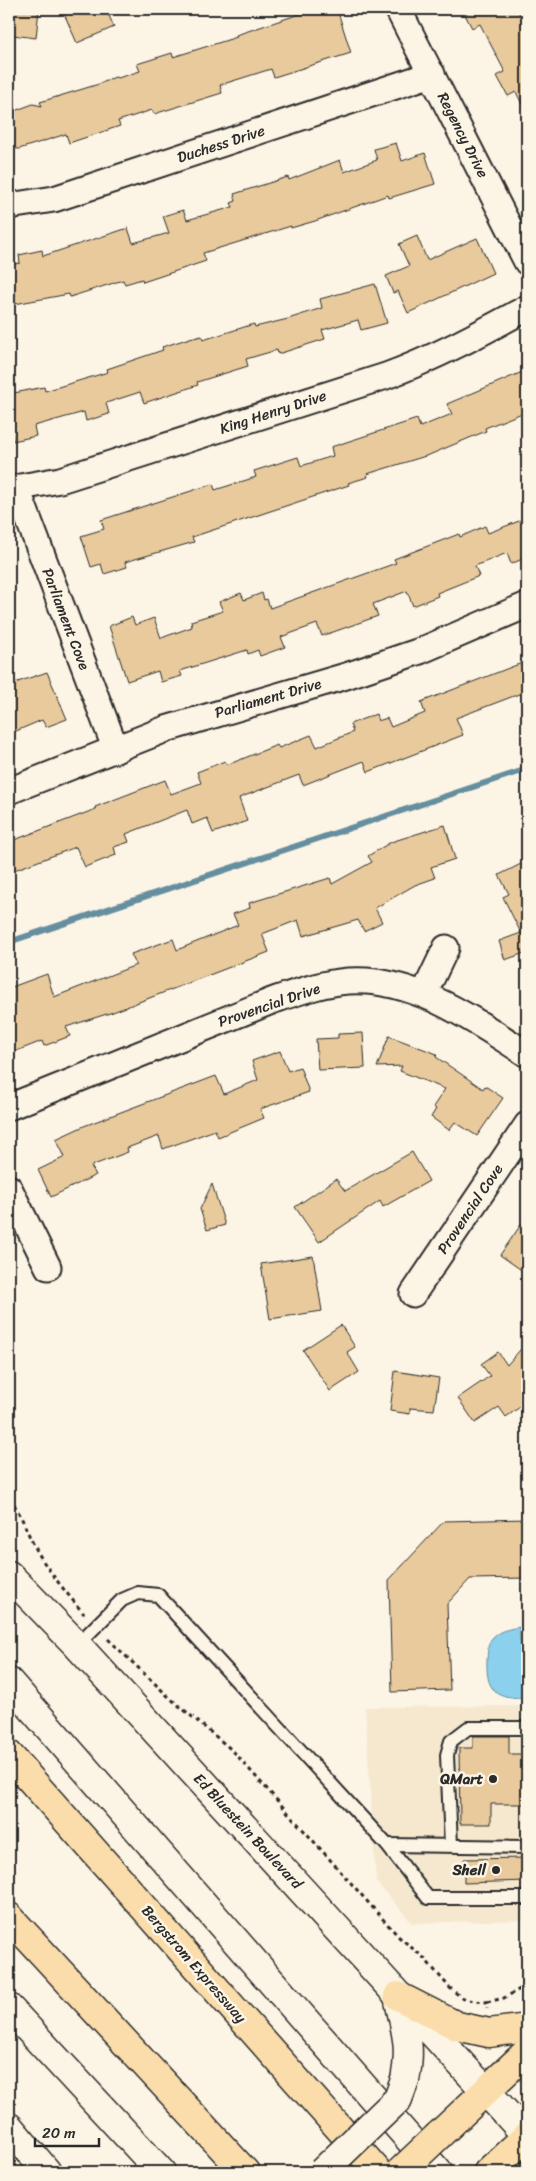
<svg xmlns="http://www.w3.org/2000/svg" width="536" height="2181" font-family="Sriracha,sans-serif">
<rect width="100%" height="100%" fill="#fcf5e5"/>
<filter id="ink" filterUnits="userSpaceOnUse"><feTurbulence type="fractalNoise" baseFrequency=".02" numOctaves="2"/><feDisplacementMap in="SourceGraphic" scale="10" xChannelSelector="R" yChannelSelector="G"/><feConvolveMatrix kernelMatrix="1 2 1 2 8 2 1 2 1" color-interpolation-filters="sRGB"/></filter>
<g filter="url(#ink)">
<!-- built -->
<path fill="#f6e8cf" d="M527 1706V1920L412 1923 376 1882 365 1707Z"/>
<!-- water -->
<path fill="#8bd0ec" stroke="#658e9f" d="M519 1627 521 1649H527V1675H523L521 1698C492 1697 486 1687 487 1659 488 1650 487 1643 493 1637 500 1630 510 1629 519 1627Z"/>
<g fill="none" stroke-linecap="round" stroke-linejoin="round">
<!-- stream -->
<path stroke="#658e9f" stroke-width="6" d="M9 942 527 769"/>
</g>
<!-- building -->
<g fill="#e9ca9c" stroke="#2b2b2b">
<path d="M9 9H39L36 38 13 35 14 31H9Z"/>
<path d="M62 9H106L114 27 77 43Z"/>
<path d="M305 9H337L351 53 274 77 271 69 220 85 222 93 154 114 152 110 118 121 120 126 69 143 66 134 19 149 9 148V113L33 104 42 106 40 102 99 84 115 77 118 78 140 71 137 64 172 53 173 57 237 37 236 35 306 12Z"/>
<path d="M462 9H517L527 28V114L516 92 508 96 497 76 505 72 480 24 472 28Z"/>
<path d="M396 143 402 161 425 153 435 184 389 198 388 195 315 221 291 228V226L203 253 206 261 143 282 142 279 125 284 123 280 70 297 69 294 9 305V265L20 263 19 255 42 250 43 256 128 228 133 243 169 233 163 216 183 210 187 220 233 207 231 203 236 201 234 194 288 177 289 180 340 160 344 172 377 160 374 149Z"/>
<path d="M417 236 427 260 477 238 493 273 408 313 398 291 393 293 386 276 409 266 399 244Z"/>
<path d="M375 284 387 323 361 330 358 320 322 330 325 339 278 354 277 350 246 359 248 366 197 382 198 385 144 403 140 392 106 403 109 414 86 421 84 412 34 426 36 436 13 441 9 420V394L44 387 45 391 108 372 107 369 163 350 162 347 193 337V338L202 336 203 340 254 324 255 327 288 319 322 308 320 299Z"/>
<path d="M527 370V411L485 428 486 431 429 455 367 474 368 477 348 483 349 485 192 537 194 542 125 562 127 567 104 574 101 564 91 567 81 536 104 529 101 520 213 484 215 490 256 477 254 471 298 457 301 466 333 456 331 447 417 419 420 427 452 414 447 404Z"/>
<path d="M527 518V557L511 564 507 553 475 566 479 576 437 593 438 596 413 606 407 591 373 604 378 616 322 636 317 624 281 637 285 647 260 656 258 650 248 654 247 650 180 671 182 676 161 682 158 671 127 681 109 626 132 617 135 625 154 618 161 638 192 627 191 621 223 611 219 602 241 593 244 600 262 593 264 600 267 599 270 608 396 563 394 559 459 534 460 537 485 526 488 533Z"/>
<path d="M527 661V691L456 718 463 735 368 772 364 761 303 785 299 775 239 798 247 821 213 833 207 818 192 824 187 810 126 834 129 842 114 847 116 855 85 867 76 847 9 872V842L96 809 95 807 165 780 171 794 201 783 197 772 225 761 227 765 277 745 279 748 311 735 317 747 353 732 350 724 376 714 378 721 387 718 391 727 425 713 421 702Z"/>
<path d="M47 672 67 719 46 727 42 720 9 734V685Z"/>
<path d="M445 825 455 859 431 867 435 878 415 885 375 908 382 922 364 931 358 920 303 936 298 920 262 934 269 952 113 1012 66 1027 70 1036 44 1046 42 1041 9 1054V988L47 974 54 997 136 965 131 954 173 939 177 950 238 925 233 914 250 908 249 903 330 878 332 884 372 862 368 856 391 842Z"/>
<path d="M527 861V952L505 960 499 941 521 933 503 897 509 894 499 875Z"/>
<path d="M363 1033 365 1068 318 1070 316 1039 338 1038V1034Z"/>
<path d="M389 1036 437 1054 436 1057 483 1089 485 1086 503 1098 477 1136 455 1122 449 1130 431 1117 436 1109 433 1107 445 1089 400 1071 402 1066 377 1067Z"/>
<path d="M280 1051 288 1071 300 1067 309 1092 260 1109 264 1118 218 1137 215 1130 163 1149 159 1136 127 1148 128 1152 91 1166 96 1175 51 1197 38 1170 65 1157 56 1139 84 1126 216 1076 224 1094 258 1080 252 1061Z"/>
<path d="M412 1152 429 1181 383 1207 380 1201 319 1242 295 1207 336 1179 345 1191Z"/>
<path d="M212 1184 225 1225 207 1230 200 1209Z"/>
<path d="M527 1216V1274L500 1255Z"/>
<path d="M313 1256 322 1311 270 1319 261 1264Z"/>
<path d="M341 1325 355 1347 347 1352 359 1372 330 1391 303 1350Z"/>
<path d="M527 1342V1402L506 1417 499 1407 475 1423 458 1398 490 1376 481 1364 498 1352 507 1365Z"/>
<path d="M395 1371 439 1378 434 1410 410 1408V1414L390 1411Z"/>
<path d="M527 1519V1578L470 1579 447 1604 450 1690 392 1692 389 1580 444 1521Z"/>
<path d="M473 1736H509V1754H527V1804H491V1824H460L459 1748H473Z"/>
<path d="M527 1858V1881L464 1883V1859Z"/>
</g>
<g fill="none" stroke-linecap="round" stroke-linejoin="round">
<defs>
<g id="service">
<path d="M77 1645 122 1600 138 1593 158 1595 387 1845 428 1898H527"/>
<path d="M387 1845 527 1847"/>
<path d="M451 1845 447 1755 451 1741 468 1728H527"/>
</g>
<g id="minor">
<path d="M398 9 527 262"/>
<path d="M9 206 54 199 432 74"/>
<path d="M9 489 60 480 386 376C435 358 481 333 527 308"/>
<path d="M17 489 116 750"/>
<path d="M9 791 166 729 346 676 420 651 527 605"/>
<path d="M424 994 446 948"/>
<path d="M9 1107 274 1000C298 992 322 983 348 981 413 976 475 1021 527 1054"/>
<path d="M9 1188 48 1267"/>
<path d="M413 1294 527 1125"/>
</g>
<g id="secondary">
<path d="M9 1575 77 1645 527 2136"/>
<path d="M9 1682 438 2172"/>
<path d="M398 1996C405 2029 412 2046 405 2080"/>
<path d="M9 2008 161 2172"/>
<path d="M9 2127 47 2172"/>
</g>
<g id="primary">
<path d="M398 1996 457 2026 489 2033 527 2028"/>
<path d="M439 2135 527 2052"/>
<path d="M488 2172 527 2136"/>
</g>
<g id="motorway">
<path d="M9 1755 378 2172"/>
<path d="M9 1917 245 2172"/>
</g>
</defs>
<!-- service casing -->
<use href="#service" stroke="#2b2b2b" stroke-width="16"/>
<!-- minor casing -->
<use href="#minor" stroke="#2b2b2b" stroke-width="29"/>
<!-- secondary casing -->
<use href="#secondary" stroke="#2b2b2b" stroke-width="31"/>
<!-- primary casing -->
<use href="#primary" stroke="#2b2b2b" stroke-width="31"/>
<!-- motorway casing -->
<use href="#motorway" stroke="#2b2b2b" stroke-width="31"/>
<!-- path -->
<g stroke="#2b2b2b" stroke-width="3" stroke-dasharray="4 4" stroke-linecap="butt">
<path d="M9 1498C22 1513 26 1532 36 1549 49 1573 67 1593 84 1614"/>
<path d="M108 1639 171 1699 233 1751 399 1937 424 1958 450 1988 461 1997 473 2001 487 2002V2008"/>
<path d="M487 2002 504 1998 527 1985"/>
</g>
<!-- service -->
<use href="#service" stroke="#fcf5e5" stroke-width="12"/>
<!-- minor -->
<use href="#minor" stroke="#fcf5e5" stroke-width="25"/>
<!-- secondary -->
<use href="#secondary" stroke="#fcf5e5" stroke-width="28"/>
<!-- primary -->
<use href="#primary" stroke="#fbddab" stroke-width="28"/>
<!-- motorway -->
<use href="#motorway" stroke="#fbddab" stroke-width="28"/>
<defs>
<path id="secondary-bridge" d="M322 2172 398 2099 405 2080"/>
<path id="primary-bridge" d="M400 2172 439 2135"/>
</defs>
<!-- secondary-bridge casing -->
<use href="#secondary-bridge" stroke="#2b2b2b" stroke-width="31" stroke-linecap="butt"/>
<!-- primary-bridge casing -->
<use href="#primary-bridge" stroke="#2b2b2b" stroke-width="31" stroke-linecap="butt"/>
<!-- secondary-bridge -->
<use href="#secondary-bridge" stroke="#fcf5e5" stroke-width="28"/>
<!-- primary-bridge -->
<use href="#primary-bridge" stroke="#fbddab" stroke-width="28"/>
</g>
</g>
<!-- markers -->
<g fill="#2b2b2b" stroke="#fcf5e5" stroke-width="2">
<circle cx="493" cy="1779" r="5"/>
<circle cx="496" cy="1870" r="5"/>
</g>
<g text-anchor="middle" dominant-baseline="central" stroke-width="5" stroke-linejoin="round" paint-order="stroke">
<!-- street labels -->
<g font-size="15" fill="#2b2b2b" stroke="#fcf5e5">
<text transform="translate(463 135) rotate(63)">Regency Drive</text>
<text transform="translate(221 144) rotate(-18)">Duchess Drive</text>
<text transform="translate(273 412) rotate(-18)">King Henry Drive</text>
<text transform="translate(66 619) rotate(69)">Parliament Cove</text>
<text transform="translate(268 698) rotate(-16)">Parliament Drive</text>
<text transform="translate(269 1005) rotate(-19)">Provencial Drive</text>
<text transform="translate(470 1209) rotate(-56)">Provencial Cove</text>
<text transform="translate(248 1831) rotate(47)">Ed Bluestein Boulevard</text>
<text transform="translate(194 1964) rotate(49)">Bergstrom Expressway</text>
</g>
<!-- poi labels -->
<g font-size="15" font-weight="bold" fill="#2b2b2b" stroke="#fcf5e5" text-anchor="end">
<text x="483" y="1779">QMart</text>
<text x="486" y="1870">Shell</text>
</g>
</g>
<!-- margin -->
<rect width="536" height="2181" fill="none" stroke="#fcf5e5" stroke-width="30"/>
<rect x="15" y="15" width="506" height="2151" fill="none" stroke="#2b2b2b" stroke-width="2" filter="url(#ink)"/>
<!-- scale -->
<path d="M35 2138v8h64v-8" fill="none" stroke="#2b2b2b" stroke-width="2.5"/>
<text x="42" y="2138" font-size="15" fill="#2b2b2b" stroke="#fcf5e5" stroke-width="4" paint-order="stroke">20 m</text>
</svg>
